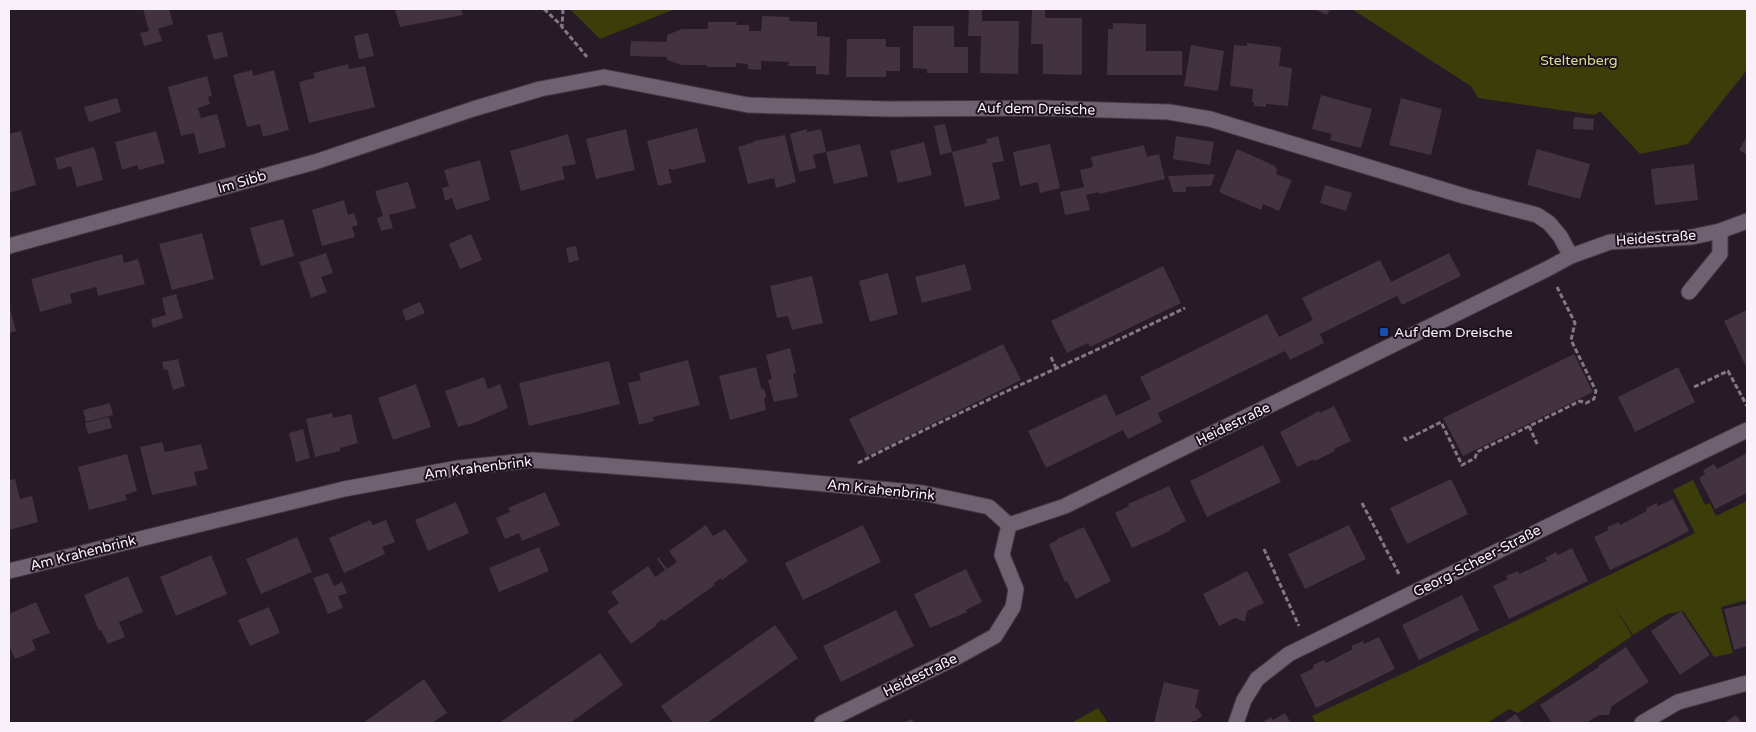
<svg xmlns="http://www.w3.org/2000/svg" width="1756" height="732" font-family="'Varela Round',sans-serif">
<rect width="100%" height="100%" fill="#261b27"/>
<!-- green -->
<g fill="#3c3e09">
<path d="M570 9H675L600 39Z"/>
<path d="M1352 9H1747V70L1688 144 1640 154 1600 111 1595 115 1478 98 1472 87Z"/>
<path d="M1693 480 1705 505 1710 503 1716 516 1747 501V600L1721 607 1733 653 1714 657 1683 611 1667 614 1633 635 1613 604 1632 636 1518 713 1509 709 1487 723H1316L1312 716 1507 625 1695 533 1673 490Z"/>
<path d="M1098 708 1108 723H1071Z"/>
</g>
<!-- building -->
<g fill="#42333f">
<path d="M143 9H169L173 24 158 29 162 41 144 46 140 33 149 31Z"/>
<path d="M395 9H461L463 15 400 27Z"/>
<path d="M969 9H982V21H1019L1018 74 980 73 981 36H968Z"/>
<path d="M1032 9H1045V18H1082V75L1043 74V44H1031Z"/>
<path d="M1313 9H1330L1327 15Z"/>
<path d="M762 16 790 17 789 21 817 22V36L830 37 829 75 816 74V66H788L789 62 761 61V70L748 69V64L736 63V67H707V65H682L667 60V57L630 56 631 41 667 42V35L682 29H708V22H737L736 25H749V31H761Z"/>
<path d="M1113 23 1146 24V51H1182V75H1107L1108 29H1113Z"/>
<path d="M913 26H954V47H968V73H927V69L913 68Z"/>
<path d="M222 32 228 56 214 60 207 35Z"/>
<path d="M368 33 374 56 359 59 354 36Z"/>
<path d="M847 39H886V47H900V71H886V77H846Z"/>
<path d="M1247 43 1281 47 1279 66 1292 68 1288 106 1266 104V107L1254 106V103L1252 102 1253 89 1230 86 1234 45 1247 46Z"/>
<path d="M1191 45 1224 51 1218 91 1184 86Z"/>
<path d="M348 64 349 69 365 66 375 107 309 123 299 82 315 78 313 73Z"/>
<path d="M252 70 253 76 274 70 289 130 263 137 260 124 247 127 233 75Z"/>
<path d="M207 76 212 96 208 97 210 104 198 108 201 118 217 114 226 147 199 154 194 133 181 136 168 87Z"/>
<path d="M1321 95 1372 109 1361 148 1330 140 1332 134 1312 129Z"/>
<path d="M117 98 121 112 89 122 84 107Z"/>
<path d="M1401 98 1442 109 1431 155 1389 145Z"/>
<path d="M1574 117 1594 119 1593 130 1573 129Z"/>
<path d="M945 124 952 152 940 155 934 126Z"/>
<path d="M697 128 706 162 672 170V169H668L672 183 658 186 647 141Z"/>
<path d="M626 129 635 170 596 179 586 139Z"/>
<path d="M807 129V132L821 129 826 152 813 155 816 168 799 172 790 134Z"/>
<path d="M21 131 36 185 9 193V134Z"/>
<path d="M156 131 165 163 139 170 137 165 122 170 115 142Z"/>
<path d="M568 134 576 164 562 167 565 179 521 191 510 151Z"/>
<path d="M785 135 796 182 776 188 774 178 748 184 738 147 754 142V141Z"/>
<path d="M998 136 1004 161 992 163 1000 199 965 207 952 152 987 143 986 139Z"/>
<path d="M1176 136 1214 142 1210 165 1173 159Z"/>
<path d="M1747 136V155L1739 150Z"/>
<path d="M924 142 932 175 898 183 890 151Z"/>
<path d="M860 144 868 176 834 184 826 152Z"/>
<path d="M1050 144 1060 188 1040 193 1038 182 1020 186 1013 152Z"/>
<path d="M1144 145 1147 157 1159 154 1165 179 1099 194V192L1086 195 1090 210 1065 215 1060 192 1084 187 1080 170 1093 167 1091 157Z"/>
<path d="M94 147 103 180 77 187 71 166 58 170 55 158Z"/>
<path d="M1237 149 1273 165 1277 169 1276 174 1292 180 1279 211 1263 204 1261 210 1219 192Z"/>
<path d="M1537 149 1590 164 1580 199 1527 185Z"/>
<path d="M480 160 490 200 456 210 452 198 445 201 442 188 449 186 444 170Z"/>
<path d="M1694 164 1698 200 1655 205 1651 169Z"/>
<path d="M1215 174 1211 186 1186 187V192H1173L1168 176Z"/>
<path d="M408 182 416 208 389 215 393 228 381 231 377 218 383 216 375 191Z"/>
<path d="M1325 185 1352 193 1346 211 1320 203Z"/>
<path d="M344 200 348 215 354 213 358 225 352 227 355 237 322 246 312 210Z"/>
<path d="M283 219 294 256 261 266 250 228Z"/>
<path d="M202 233 214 279 172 290 159 244Z"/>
<path d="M471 234 482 260 460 269 449 244Z"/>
<path d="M576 246 579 260 569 263 566 248Z"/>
<path d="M326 253 333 273 321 277 327 292 311 298 299 262Z"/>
<path d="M1449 253 1461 276 1402 305 1397 296 1320 334 1324 343 1290 360 1285 351 1158 413 1162 422 1128 439 1123 430 1046 468 1028 431 1106 394 1116 416 1151 399 1140 377 1267 314 1279 337 1313 320 1302 298 1380 260 1391 282Z"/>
<path d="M122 254 124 263 138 259 145 284 98 296 96 287 70 294 72 303 40 312 31 279Z"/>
<path d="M965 264 972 290 922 303 915 277Z"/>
<path d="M1163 266 1181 303 1090 347 1088 343 1067 353 1051 321Z"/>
<path d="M888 273 898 314 870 322 859 281Z"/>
<path d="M812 276 823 323 792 330 788 316 777 318 770 286Z"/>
<path d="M176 294 183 318 153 328 151 319 166 315 162 298Z"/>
<path d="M420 302 425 313 406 321 402 310Z"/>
<path d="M9 306 16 331 9 333Z"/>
<path d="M1747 310V369L1724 321Z"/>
<path d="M1003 344 1021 380 867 456 849 419Z"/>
<path d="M790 348 796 373 793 374 798 397 774 402 768 380 772 379 766 355Z"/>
<path d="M1574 354 1593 392 1463 456 1443 418Z"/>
<path d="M178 359 185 386 173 390 167 369 164 370 162 362Z"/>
<path d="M688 360 700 405 653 417 654 421 639 425 628 383 641 380 639 373Z"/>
<path d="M609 361 620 404 529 426 519 383Z"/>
<path d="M756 367 761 388 765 390 766 396 764 400 766 410 730 420 719 376Z"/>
<path d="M1678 367 1695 402 1635 432 1618 397Z"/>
<path d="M484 377 488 389 500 384 508 408 469 425 468 424 458 427 445 391Z"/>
<path d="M416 384 431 427 393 440 378 398Z"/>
<path d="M110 403 113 415 86 422 83 410Z"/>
<path d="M1334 406 1351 441 1334 449 1335 451 1315 461 1314 459 1297 467 1280 432 1319 411 1320 413Z"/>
<path d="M332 413 333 418 351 414 358 443 340 448V451L315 457 306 419Z"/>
<path d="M109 417 112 428 88 434 85 423Z"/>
<path d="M303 429 310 458 296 462 289 433Z"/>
<path d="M162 442 165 452 201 444 208 469 194 472 197 485 152 495 140 447Z"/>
<path d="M1263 445 1281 482 1207 517 1190 481Z"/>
<path d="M1747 453V493L1715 509 1699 478 1705 474 1703 470 1714 464 1717 469Z"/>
<path d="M127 454 137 491 125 495 127 500 89 510 78 467Z"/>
<path d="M15 479 20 499 32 496 38 522 9 530V480Z"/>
<path d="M1451 479 1468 514 1407 544 1390 508Z"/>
<path d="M1169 486 1186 521 1169 530 1170 531 1132 548 1115 513 1129 506 1128 504Z"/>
<path d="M545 492 560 525 522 541 519 533 505 539 496 518 510 512 508 508Z"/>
<path d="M1673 499 1689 531 1649 552 1610 570 1594 537 1609 530 1607 527 1619 522 1620 525 1647 511 1646 508 1657 503 1658 506Z"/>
<path d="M456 502 469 533 428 551 415 520Z"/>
<path d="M370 520 373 525 386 520 395 542 382 547 385 554 344 573 329 538Z"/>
<path d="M706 525 713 536 725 529 748 561 722 580 721 578 714 583 715 585 664 621 662 619 656 624 657 625 631 644 607 611 619 603 611 592 648 566 655 577 665 570 657 559 658 557 667 569 677 562 669 551Z"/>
<path d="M863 525 881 562 803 600 785 563Z"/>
<path d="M1349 525 1366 559 1305 589 1288 554Z"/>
<path d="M1084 527 1111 581 1076 599 1067 581 1065 582 1049 544 1058 540 1057 539Z"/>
<path d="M297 537 312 572 261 594 246 559Z"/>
<path d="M539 547 549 571 499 592 489 568Z"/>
<path d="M1572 548 1588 581 1509 619 1493 586 1508 579 1506 576 1518 571 1519 574 1547 561 1545 558 1556 552 1558 555Z"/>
<path d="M211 555 227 594 176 616 160 577Z"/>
<path d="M966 569 982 602 966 610 967 612 930 628 914 594Z"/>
<path d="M1247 571 1264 603 1247 611 1245 622 1235 618 1219 626 1203 594Z"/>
<path d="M328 573 334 586 342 582 347 593 338 596 343 608 328 614 313 578Z"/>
<path d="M128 576 143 612 119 622 125 637 108 644 101 630 99 631 84 595Z"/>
<path d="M1462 595 1479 630 1419 660 1402 625Z"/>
<path d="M36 602 50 633 32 640 36 650 15 659 9 646V614Z"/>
<path d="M1747 604V646L1734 650 1724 609Z"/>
<path d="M269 607 280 633 250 646 238 620Z"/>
<path d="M896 610 914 646 841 682 823 646Z"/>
<path d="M1681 611 1710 655 1680 675 1651 631Z"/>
<path d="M775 625 798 658 707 723H673L661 706Z"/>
<path d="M1379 637 1395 669 1316 708 1300 675 1314 668 1313 665 1324 660 1326 663 1353 649 1351 646 1363 641 1364 644Z"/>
<path d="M1626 647 1649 682 1612 706 1609 715H1599L1586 723H1552L1540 705 1599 667 1598 666Z"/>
<path d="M600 653 623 685 570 723H499Z"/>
<path d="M424 679 447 713 432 723H363Z"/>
<path d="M1164 682 1199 690 1195 708 1198 709 1202 716 1195 721H1192L1191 723H1154Z"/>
<path d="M1285 713 1291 723H1261L1271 717 1273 720Z"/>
<path d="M1516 714 1522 723H1503Z"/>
<path d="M1736 715 1742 723H1724Z"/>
<path d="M912 719 914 723H902Z"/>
</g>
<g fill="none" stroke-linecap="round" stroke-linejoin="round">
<defs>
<g id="minor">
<path d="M9 246 315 162 473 109 540 89 604 77 748 105 888 109 1042 108 1169 112 1210 119 1464 196 1537 215 1549 223 1560 236 1571 256"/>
<path d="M1689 292 1720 254V231"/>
<path d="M9 571 344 489 458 468 533 460 739 476 923 493 989 507 1009 525"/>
<path d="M822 723 957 657 995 636 1013 607 1016 589 1002 555 1009 525 1065 506 1549 268 1571 256 1610 242 1692 237 1720 231 1747 221"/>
<path d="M1236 723 1244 700 1257 679 1289 654 1569 516 1747 430"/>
<path d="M1642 723 1678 702 1747 683"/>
</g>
</defs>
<!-- minor casing -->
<use href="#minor" stroke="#423943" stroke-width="17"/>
<!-- path -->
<g stroke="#837984" stroke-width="3" stroke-dasharray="5 2.5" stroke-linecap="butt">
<path d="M544 9 562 26"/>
<path d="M563 9 562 27 587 57"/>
<path d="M1051 357 1056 368"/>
<path d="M1694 387 1728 371 1747 406"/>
<path d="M1529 426 1538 446"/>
<path d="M1404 437 1406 440 1441 422 1462 465 1475 458 1477 452 1580 401 1586 403 1594 399 1596 391 1571 340 1575 323 1557 287"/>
<path d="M858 463C965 408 1076 361 1185 308"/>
<path d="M1362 503 1400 576"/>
<path d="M1264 549 1299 626"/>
</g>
<!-- minor -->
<use href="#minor" stroke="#6f6170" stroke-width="15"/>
</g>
<!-- markers -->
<rect fill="#1a4fb4" stroke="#1c111d" stroke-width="2" x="1379" y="327" width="10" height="10" rx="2.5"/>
<g text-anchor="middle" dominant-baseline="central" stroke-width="4" stroke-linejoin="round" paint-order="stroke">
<!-- park labels -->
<g font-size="14" fill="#d8de8d" stroke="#1c111d">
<text x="1579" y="60">Steltenberg</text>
</g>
<!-- street labels -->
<g font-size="14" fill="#f9f1fa" stroke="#1c111d">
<text transform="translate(1036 109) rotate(1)">Auf dem Dreische</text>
<text transform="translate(242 182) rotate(-16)">Im Sibb</text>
<text transform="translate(1656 238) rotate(-4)">Heidestraße</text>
<text transform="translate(1233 424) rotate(-26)">Heidestraße</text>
<text transform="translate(478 468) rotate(-7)">Am Krahenbrink</text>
<text transform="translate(881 490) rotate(6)">Am Krahenbrink</text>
<text transform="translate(83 553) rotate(-14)">Am Krahenbrink</text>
<text transform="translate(1477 561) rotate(-27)">Georg-Scheer-Straße</text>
<text transform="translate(920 675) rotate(-26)">Heidestraße</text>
</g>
<!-- poi labels -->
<g font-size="14" fill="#f9f1fa" stroke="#1c111d" text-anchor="start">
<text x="1394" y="332">Auf dem Dreische</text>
</g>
</g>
<!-- border -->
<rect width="1756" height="732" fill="none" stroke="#f9f1fa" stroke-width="20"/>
</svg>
